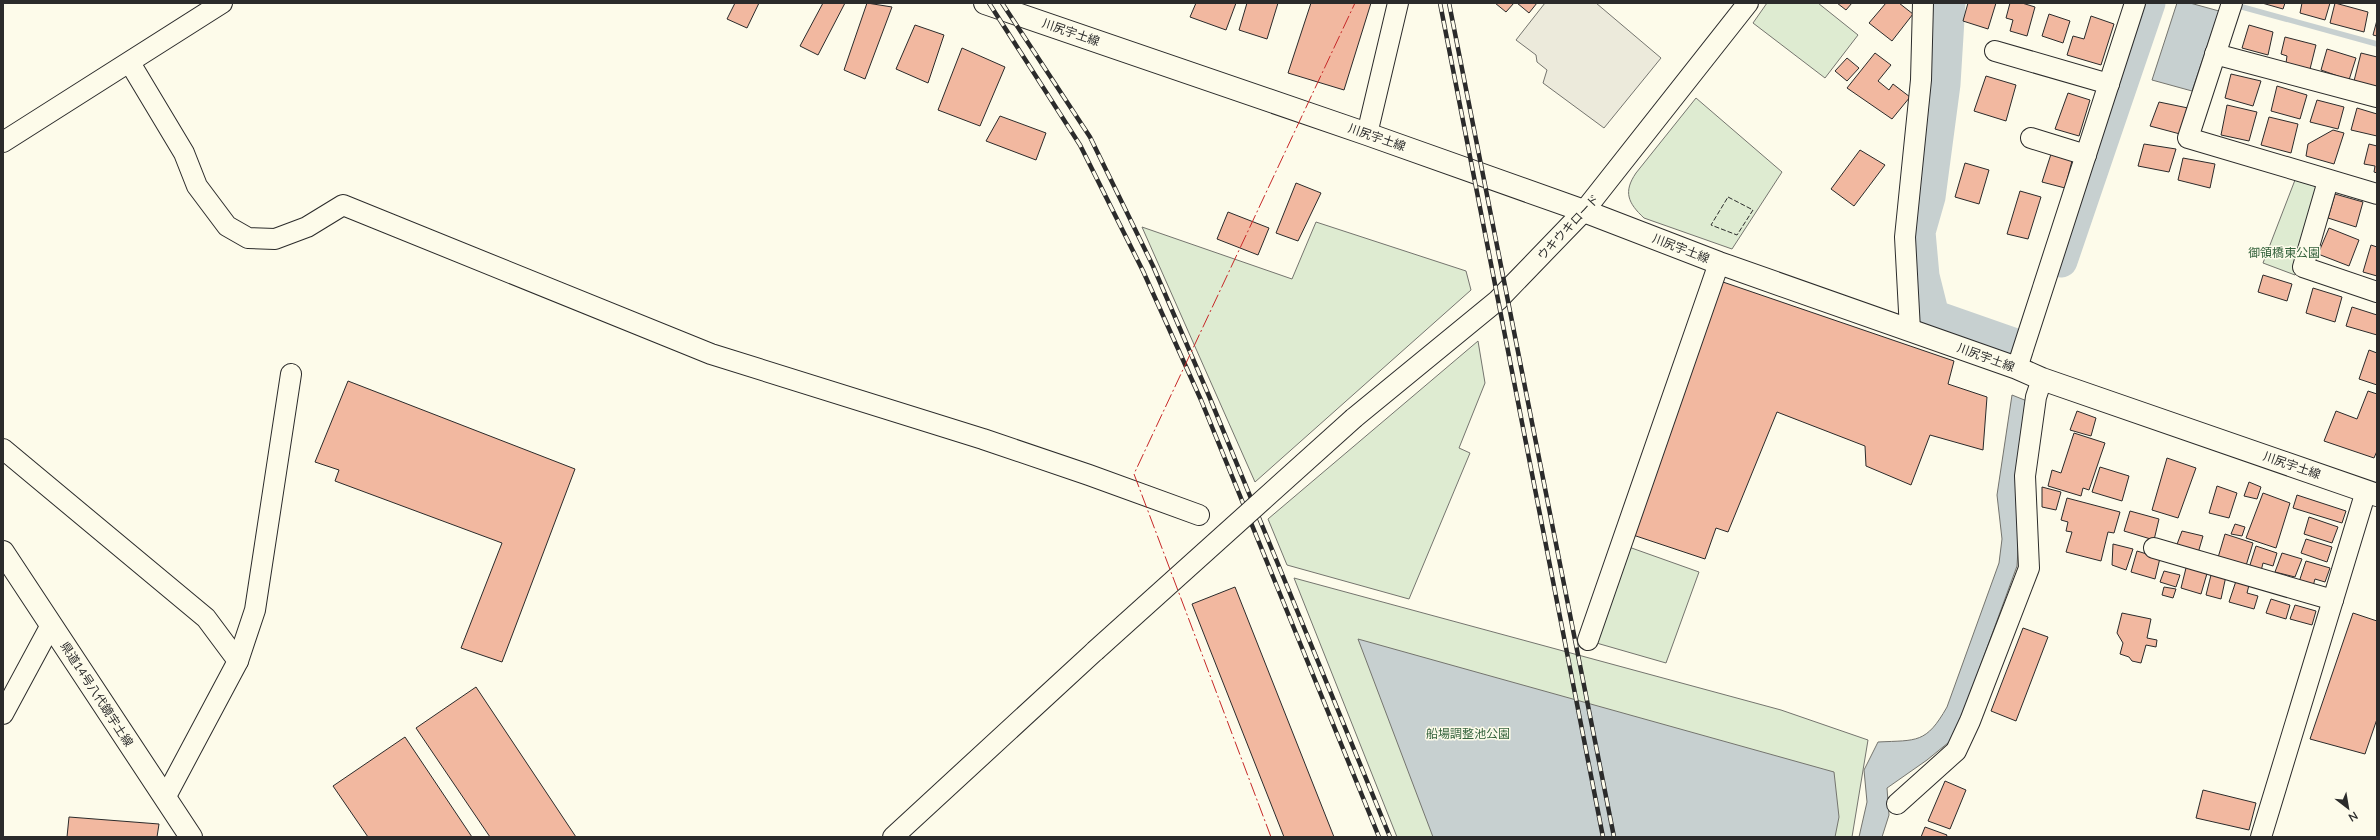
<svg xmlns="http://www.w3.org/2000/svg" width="2380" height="840" font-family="Lato,'Noto Sans JP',sans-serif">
<rect width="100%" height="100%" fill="#fdfbea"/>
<!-- green -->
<g fill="#deebd1" stroke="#74746e">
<path d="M1767 3H1818L1858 35 1825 78 1753 23Z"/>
<path d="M1696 98 1782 172 1732 249 1644 218C1628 203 1623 192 1636 173Z"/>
<path d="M2295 180 2321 188 2295 275 2263 263Z"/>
<path d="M1316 222 1466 271 1471 290 1255 482 1142 227 1292 279Z"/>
<path d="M1478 341 1485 383 1459 448 1470 453 1409 599 1287 565 1268 519Z"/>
<path d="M1626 546 1699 572 1666 663 1593 642Z"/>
<path d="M1294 578 1781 710 1868 740 1852 837H1397Z"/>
</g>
<!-- parking -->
<path fill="#eceadb" stroke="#74746e" d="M1545 3H1596L1661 58 1604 128 1543 83 1547 70 1537 62 1536 55 1516 40Z"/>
<!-- water -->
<g fill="#c7d0d0" stroke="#74746e">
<path d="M2177 3H2190L2219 11 2192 91 2152 80Z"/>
<path d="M2012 395 2027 401 2017 566 1954 738 1927 760 1887 788 1889 815 1882 837H1859L1867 802 1864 770 1878 742C1917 740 1926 744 1947 707L1999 563 2002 539 1997 495Z"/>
<path d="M1358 639 1834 772 1839 817 1835 837H1433Z"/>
</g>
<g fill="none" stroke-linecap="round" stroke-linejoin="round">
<!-- stream -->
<path stroke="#c7d0d0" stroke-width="5.5" d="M2235 5 2377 44"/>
<!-- river -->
<g stroke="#c7d0d0" stroke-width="33">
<path d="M1949 3 1944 84 1929 197 1919 232 1923 276 1933 316 2013 344"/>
<path d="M2061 261 2149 3"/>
</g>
</g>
<!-- building -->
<g fill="#f2b8a0" stroke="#2b2b2b">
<path d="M735 3H759L747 28 727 19Z"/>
<path d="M823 3H845L818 55 800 46Z"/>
<path d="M867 3 892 7 865 79 844 70Z"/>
<path d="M1196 3H1236L1226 30 1190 17Z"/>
<path d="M1247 3H1278L1267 39 1239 30Z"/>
<path d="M1311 3H1371L1344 90 1288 73Z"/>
<path d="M1495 3H1514L1506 12Z"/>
<path d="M1517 3H1537L1529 13Z"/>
<path d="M1837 3H1852L1846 10Z"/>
<path d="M1886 3H1899L1913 14 1892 41 1869 23Z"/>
<path d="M1968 3H1996L1988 29 1963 21Z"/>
<path d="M2010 3H2022L2035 7 2027 36 2010 31 2013 20 2006 18Z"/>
<path d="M2262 3H2285L2283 9Z"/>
<path d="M2302 3H2330L2325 20 2300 13Z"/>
<path d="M2335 3 2368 12 2364 32 2330 23Z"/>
<path d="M2049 14 2070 21 2063 43 2042 36Z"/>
<path d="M2091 16 2114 24 2101 65 2067 55 2073 36 2084 39Z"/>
<path d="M2377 20V36L2373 35Z"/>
<path d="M915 25 944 35 928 83 896 69Z"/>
<path d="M2249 25 2273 32 2268 55 2242 48Z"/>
<path d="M2285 37 2316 45 2310 69 2286 63 2287 56 2281 54Z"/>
<path d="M962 48 1005 67 980 126 938 110Z"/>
<path d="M2327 49 2356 58 2349 80 2321 70Z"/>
<path d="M1875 53 1891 65 1878 81 1889 90 1893 84 1910 97 1892 119 1847 88Z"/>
<path d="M2361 53 2377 57V87L2354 81Z"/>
<path d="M1847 58 1859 68 1847 81 1835 71Z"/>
<path d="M2231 74 2261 81 2253 106 2225 98Z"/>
<path d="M1986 76 2016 85 2006 121 1974 111Z"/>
<path d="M2277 86 2307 95 2300 119 2271 111Z"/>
<path d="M2068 93 2090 100 2079 136 2055 129Z"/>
<path d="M2317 100 2344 107 2338 129 2310 122Z"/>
<path d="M2159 102 2188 108 2180 134 2150 126Z"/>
<path d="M2227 105 2257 112 2249 141 2221 135Z"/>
<path d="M2357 108 2377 114V136L2351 130Z"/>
<path d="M1000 116 1046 133 1036 160 986 141Z"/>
<path d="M2269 117 2298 124 2291 153 2261 145Z"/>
<path d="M2333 130 2344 133 2334 164 2306 156 2308 144Z"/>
<path d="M2144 144 2176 149 2169 172 2138 166Z"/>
<path d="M2369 144 2377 146V173L2374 172 2375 166 2364 164Z"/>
<path d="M1860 150 1885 165 1854 206 1831 189Z"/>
<path d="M2052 151 2073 157 2065 188 2042 182Z"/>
<path d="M2183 158 2215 164 2210 188 2178 180Z"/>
<path d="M1965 163 1989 170 1979 204 1955 197Z"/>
<path d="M1296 183 1321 193 1298 241 1276 233Z"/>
<path d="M2020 191 2041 197 2028 239 2007 234Z"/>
<path d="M2335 194 2363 202 2356 227 2328 218Z"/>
<path d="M1228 212 1269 228 1258 255 1217 239Z"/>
<path d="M2329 228 2359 240 2349 266 2318 254Z"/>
<path d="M2371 245 2377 247V276L2363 272Z"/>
<path d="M2263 275 2292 284 2287 301 2258 292Z"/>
<path d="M1720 281 1954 361 1948 384 1987 397 1983 450 1930 435 1911 485 1866 466 1865 446 1777 412 1728 532 1716 528 1705 559 1633 535Z"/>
<path d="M2313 288 2342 297 2335 322 2306 313Z"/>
<path d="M2352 307 2377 315V335L2346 326Z"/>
<path d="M2369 350 2377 353V385L2359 379Z"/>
<path d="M348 381 575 469 502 662 461 648 502 543 335 481 339 470 315 462Z"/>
<path d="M2368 391 2377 394V451L2374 458 2324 441 2336 411 2357 419Z"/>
<path d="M2077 411 2096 418 2091 436 2070 430Z"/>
<path d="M2074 433 2105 443 2089 490 2083 488 2081 496 2048 486 2052 470 2061 473Z"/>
<path d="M2167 458 2196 468 2178 518 2152 510Z"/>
<path d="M2100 467 2129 476 2122 501 2092 492Z"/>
<path d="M2249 482 2261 487 2257 499 2244 496Z"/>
<path d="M2217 486 2237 493 2229 518 2209 513Z"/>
<path d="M2042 487 2061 492 2056 510 2042 507Z"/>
<path d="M2263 493 2290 503 2276 548 2246 538Z"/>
<path d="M2297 495 2346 511 2342 523 2293 508Z"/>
<path d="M2067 498 2120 512 2114 533 2108 532 2101 561 2066 552 2072 532 2066 531 2068 522 2061 520Z"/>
<path d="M2130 511 2159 519 2154 540 2124 531Z"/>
<path d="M2309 517 2338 527 2332 543 2304 534Z"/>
<path d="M2235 524 2245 527 2242 536 2231 534Z"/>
<path d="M2182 531 2203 536 2198 553 2176 547Z"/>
<path d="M2225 534 2253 543 2245 569 2217 561Z"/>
<path d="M2306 539 2332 547 2327 562 2301 553Z"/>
<path d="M2113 544 2133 549 2126 570 2112 565Z"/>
<path d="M2256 546 2277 553 2273 566 2263 563 2261 571 2249 568Z"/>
<path d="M2137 551 2160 558 2155 579 2131 572Z"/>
<path d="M2282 553 2302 559 2295 577 2275 572Z"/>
<path d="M2306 561 2330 568 2325 582 2315 579 2313 586 2299 582Z"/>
<path d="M2187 564 2208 570 2201 594 2181 588Z"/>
<path d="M2164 571 2180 575 2176 587 2160 582Z"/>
<path d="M2212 571 2226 576 2221 599 2206 595Z"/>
<path d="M2237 578 2250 581 2247 593 2258 596 2254 609 2229 602Z"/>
<path d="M1235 587 1334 837H1284L1192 604Z"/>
<path d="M2164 587 2176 589 2173 598 2162 595Z"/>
<path d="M2271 599 2290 605 2286 619 2266 613Z"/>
<path d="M2295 605 2316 611 2312 625 2290 619Z"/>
<path d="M2122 613 2151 619 2147 638 2157 640 2156 647 2146 645 2141 663 2132 661 2129 657 2120 654 2123 643 2117 633Z"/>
<path d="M2353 613 2377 621V719L2365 754 2310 739Z"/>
<path d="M2023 628 2048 637 2016 721 1991 711Z"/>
<path d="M476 687 576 837H490L416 728Z"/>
<path d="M405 737 472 837H368L333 786Z"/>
<path d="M1945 781 1966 790 1950 829 1928 821Z"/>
<path d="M2203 790 2256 803 2249 830 2196 818Z"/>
<path d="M69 817 159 824 157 837H67Z"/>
<path d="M1925 827 1947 835 1946 837H1921Z"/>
</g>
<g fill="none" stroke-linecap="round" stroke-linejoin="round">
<defs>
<g id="minor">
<path d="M2232 3 2188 138 2377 194"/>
<path d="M1995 51 2109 84"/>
<path d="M2215 54 2377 97"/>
<path d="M130 63 184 153 197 186 227 226 248 238 275 239 307 227 343 205 711 354 983 439 1089 475 1199 515"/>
<path d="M1367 134 1398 3"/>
<path d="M2031 138 2086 155"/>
<path d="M3 142 222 3"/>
<path d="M2328 181 2303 267 2377 292"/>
<path d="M1910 330 1905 237 1921 80 1923 3"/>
<path d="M2017 368 2135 3"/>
<path d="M1354 418 1498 300 1584 211 1748 3"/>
<path d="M3 449 206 618 238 661"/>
<path d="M2154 548 2333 600"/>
<path d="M1588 640 1719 263"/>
<path d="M3 714 51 625"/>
<path d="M165 798 238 661 255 610 291 374"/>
<path d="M1897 804 1956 751 1970 721 2029 568 2025 476 2036 397 2042 379"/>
<path d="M893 837 1095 651"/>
<path d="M2261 837 2366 491"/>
</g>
<g id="major">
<path d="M985 3 1367 134 1584 211 1719 263 2017 368 2042 379 2377 495"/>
<path d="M3 552 191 837"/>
</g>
</defs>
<!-- minor casing -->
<use href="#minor" stroke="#2b2b2b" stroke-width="22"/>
<!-- major casing -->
<use href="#major" stroke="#2b2b2b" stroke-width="24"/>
<!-- minor -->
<use href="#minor" stroke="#fdfbea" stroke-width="20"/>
<!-- major -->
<use href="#major" stroke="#fdfbea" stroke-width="22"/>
<defs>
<g id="rail">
<path d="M989 3 1080 145 1143 271 1201 400 1379 837"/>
<path d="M1002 3 1090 137 1153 266 1209 396 1390 837"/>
<path d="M1440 3 1603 837"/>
<path d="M1449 3 1614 837"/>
</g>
</defs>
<!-- rail casing -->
<use href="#rail" stroke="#2b2b2b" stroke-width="4.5"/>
<!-- rail -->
<use href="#rail" stroke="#fdfbea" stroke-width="3" stroke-dasharray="9" stroke-linecap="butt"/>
<defs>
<path id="minor-bridge" d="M1095 651 1354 418"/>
</defs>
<!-- minor-bridge casing -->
<use href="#minor-bridge" stroke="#2b2b2b" stroke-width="22" stroke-linecap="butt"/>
<!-- minor-bridge -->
<use href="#minor-bridge" stroke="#fdfbea" stroke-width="20"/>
<!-- fence -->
<path stroke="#2b2b2b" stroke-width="1" stroke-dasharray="5 2" stroke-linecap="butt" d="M1728 197 1753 210 1737 235 1711 225Z"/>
<!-- power -->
<path stroke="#c62828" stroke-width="1" stroke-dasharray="14 3 2 3" stroke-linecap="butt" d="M1271 837 1134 474 1355 3"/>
</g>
<g text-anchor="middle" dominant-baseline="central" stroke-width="3" stroke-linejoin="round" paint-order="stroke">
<!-- street labels -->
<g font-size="12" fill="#2b2b2b" stroke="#fdfbea">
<text transform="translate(1071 32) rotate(19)">川尻宇土線</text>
<text transform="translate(1377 137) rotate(19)">川尻宇土線</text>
<text transform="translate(1568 227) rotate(-47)">ウキウキロード</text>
<text transform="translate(1681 248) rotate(21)">川尻宇土線</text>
<text transform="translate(1986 357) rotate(20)">川尻宇土線</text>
<text transform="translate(2292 465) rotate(19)">川尻宇土線</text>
<text transform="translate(97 694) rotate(57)">県道14号八代鏡宇土線</text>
</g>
<!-- park labels -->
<g font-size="12" fill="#34623c" stroke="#fdfbea">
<text x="2284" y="252">御領橋東公園</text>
<text x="1468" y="733">船場調整池公園</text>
</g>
</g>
<!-- border -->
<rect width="2380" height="840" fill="none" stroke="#2b2b2b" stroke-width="8"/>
<!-- north arrow -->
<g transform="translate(2348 808) rotate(149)" stroke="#fdfbea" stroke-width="3" paint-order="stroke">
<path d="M0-3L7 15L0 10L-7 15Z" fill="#2b2b2b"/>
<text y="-6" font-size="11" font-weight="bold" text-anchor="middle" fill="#2b2b2b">N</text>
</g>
</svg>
